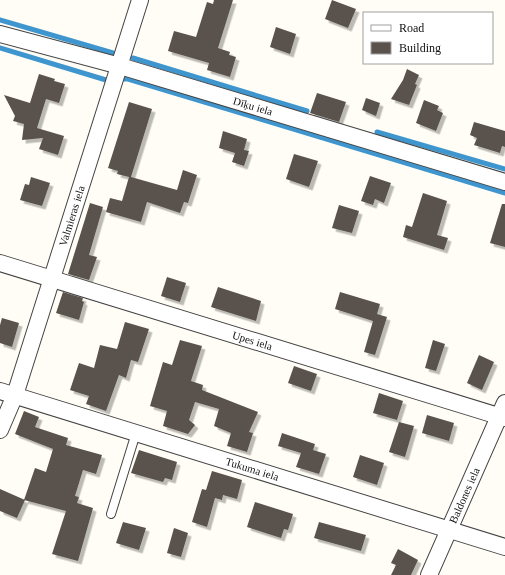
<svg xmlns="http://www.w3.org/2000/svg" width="505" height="575" font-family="'Times New Roman',serif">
<defs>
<filter id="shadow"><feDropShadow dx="3.5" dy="3.5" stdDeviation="0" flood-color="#0004"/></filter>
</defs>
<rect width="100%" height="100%" fill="#fffdf5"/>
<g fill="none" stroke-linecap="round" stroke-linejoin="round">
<!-- stream -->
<g stroke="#3f96cf" stroke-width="5">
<path d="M0 20 113 53"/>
<path d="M0 48 106 80"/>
<path d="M133 58 307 111"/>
<path d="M124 79H128L505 193"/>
<path d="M377 132 505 169"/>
</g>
</g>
<!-- building -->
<g fill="#5a524d" filter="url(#shadow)">
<path d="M214 0H233L218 48 230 52 229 55 236 57 230 77 207 70 209 63 168 51 174 31 196 37 207 2 213 4Z"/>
<path d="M332 0 356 9 348 28 325 19Z"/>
<path d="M276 27 296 34 290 54 270 47Z"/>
<path d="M407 69 419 75 415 84 417 85 409 105 391 99 403 80Z"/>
<path d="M39 74 55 79 54 81 65 84 59 103 46 99 37 128 64 136 58 155 39 149 43 138 22 140 24 124 13 121 15 116 4 95 30 103Z"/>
<path d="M317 93 346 102 339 122 310 113Z"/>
<path d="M366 98 380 103 376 116 362 110Z"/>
<path d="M424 100 439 106 437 110 443 113 436 131 416 123Z"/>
<path d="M129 102 152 109 131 177 177 190 183 170 197 175 188 203 184 202 180 213 147 202 141 222 106 212 110 198 122 201 129 177 117 174 118 171 108 168Z"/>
<path d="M474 122 505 131V147L502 146 500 153 474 145 477 138 470 135Z"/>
<path d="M223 131 247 139 244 150 249 151 244 166 232 162 235 153 219 148Z"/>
<path d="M294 154 318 161 309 187 286 179Z"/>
<path d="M370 176 391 183 384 203 375 199 373 205 361 201Z"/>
<path d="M31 177 50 183 42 206 20 200 25 184 29 185Z"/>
<path d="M423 193 447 201 437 235 448 238 444 250 403 237 406 225 412 227Z"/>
<path d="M90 203 103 207 89 255 97 257 89 280 68 274Z"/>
<path d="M502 204H505V247L490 243Z"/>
<path d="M339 205 359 211 352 233 332 228Z"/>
<path d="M167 277 186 283 180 302 161 296Z"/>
<path d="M218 287 261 301 256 321 211 307Z"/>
<path d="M63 292 83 298 82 301 84 302 79 320 56 313Z"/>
<path d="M340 292 380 304 377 314 387 317 375 355 364 352 373 321 335 309Z"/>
<path d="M2 318 19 323 12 347 0 343V325Z"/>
<path d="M125 322 149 329 138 362 131 360 126 378 119 375 106 411 86 404 89 396 70 390 79 363 94 368 100 345 117 349Z"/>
<path d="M180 340 202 346 191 381 203 385 202 390 258 412 249 432 253 433 247 452 227 446 231 433 214 426 219 409 195 402 189 420 195 425 188 434 163 426 167 411 150 406 163 362 172 365Z"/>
<path d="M433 340 445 344 436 371 425 368Z"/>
<path d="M479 355 494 362 482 390 467 383Z"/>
<path d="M294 366 317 374 311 391 288 383Z"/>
<path d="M379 393 403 401 397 420 373 413Z"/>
<path d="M24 411 39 417 35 427 68 438 66 445 102 455 96 474 83 470 75 496 79 497 77 503 93 508 78 561 52 554 66 511 24 500 35 468 46 472 53 449 15 434Z"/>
<path d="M427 415 454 423 449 441 422 433Z"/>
<path d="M399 422 414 426 405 457 389 452Z"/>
<path d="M282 433 315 444 313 450 326 454 319 474 296 467 301 453 278 446Z"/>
<path d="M139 450 177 462 172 480 165 478 163 482 131 473Z"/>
<path d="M360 455 384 463 377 485 353 477Z"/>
<path d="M212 471 242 480 237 499 223 495 222 500 215 498 207 527 192 522 202 489 206 490Z"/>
<path d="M0 489 25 500 17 518 0 511Z"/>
<path d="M255 502 293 514 288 530 284 529 281 538 247 527Z"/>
<path d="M123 522 146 528 139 550 116 543Z"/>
<path d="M319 522 366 535 361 551 314 538Z"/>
<path d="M174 528 188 533 181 557 167 553Z"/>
<path d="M398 549 418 560 411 575H391L396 565 391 563Z"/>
</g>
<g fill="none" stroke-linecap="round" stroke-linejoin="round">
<defs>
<path id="lane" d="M111 514 136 433"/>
<g id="street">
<path id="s1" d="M0 34 120 66 505 182"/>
<path id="s2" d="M0 263 505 418"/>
<path id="s3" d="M0 391 505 547"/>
<path id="s4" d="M0 430 15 395 140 0"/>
<path id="s5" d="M429 575 505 403"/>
</g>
</defs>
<!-- lane casing -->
<use href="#lane" stroke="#444" stroke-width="10"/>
<!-- street casing -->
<use href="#street" stroke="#444" stroke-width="18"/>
<!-- lane -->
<use href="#lane" stroke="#fff" stroke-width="8"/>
<!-- street -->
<use href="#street" stroke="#fff" stroke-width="16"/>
</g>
<g text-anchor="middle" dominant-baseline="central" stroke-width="4" stroke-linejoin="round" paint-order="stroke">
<!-- street labels -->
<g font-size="11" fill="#111" stroke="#fff">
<text stroke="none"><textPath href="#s1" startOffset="263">Dīķu iela</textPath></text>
<text stroke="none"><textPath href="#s4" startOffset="226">Valmieras iela</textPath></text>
<text stroke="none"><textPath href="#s2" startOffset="264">Upes iela</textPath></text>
<text stroke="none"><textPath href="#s3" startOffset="264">Tukuma iela</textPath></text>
<text stroke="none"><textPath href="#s5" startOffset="87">Baldones iela</textPath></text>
</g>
</g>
<!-- legend -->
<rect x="363" y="12" width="130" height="52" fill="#ffffff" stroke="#a0a0a0"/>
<rect x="371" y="25" width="20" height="6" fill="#ffffff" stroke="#a0a0a0"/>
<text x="399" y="32" font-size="12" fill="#111111">Road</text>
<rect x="371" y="42" width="20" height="12" fill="#5a524d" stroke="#a0a0a0"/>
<text x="399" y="52" font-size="12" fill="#111111">Building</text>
</svg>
